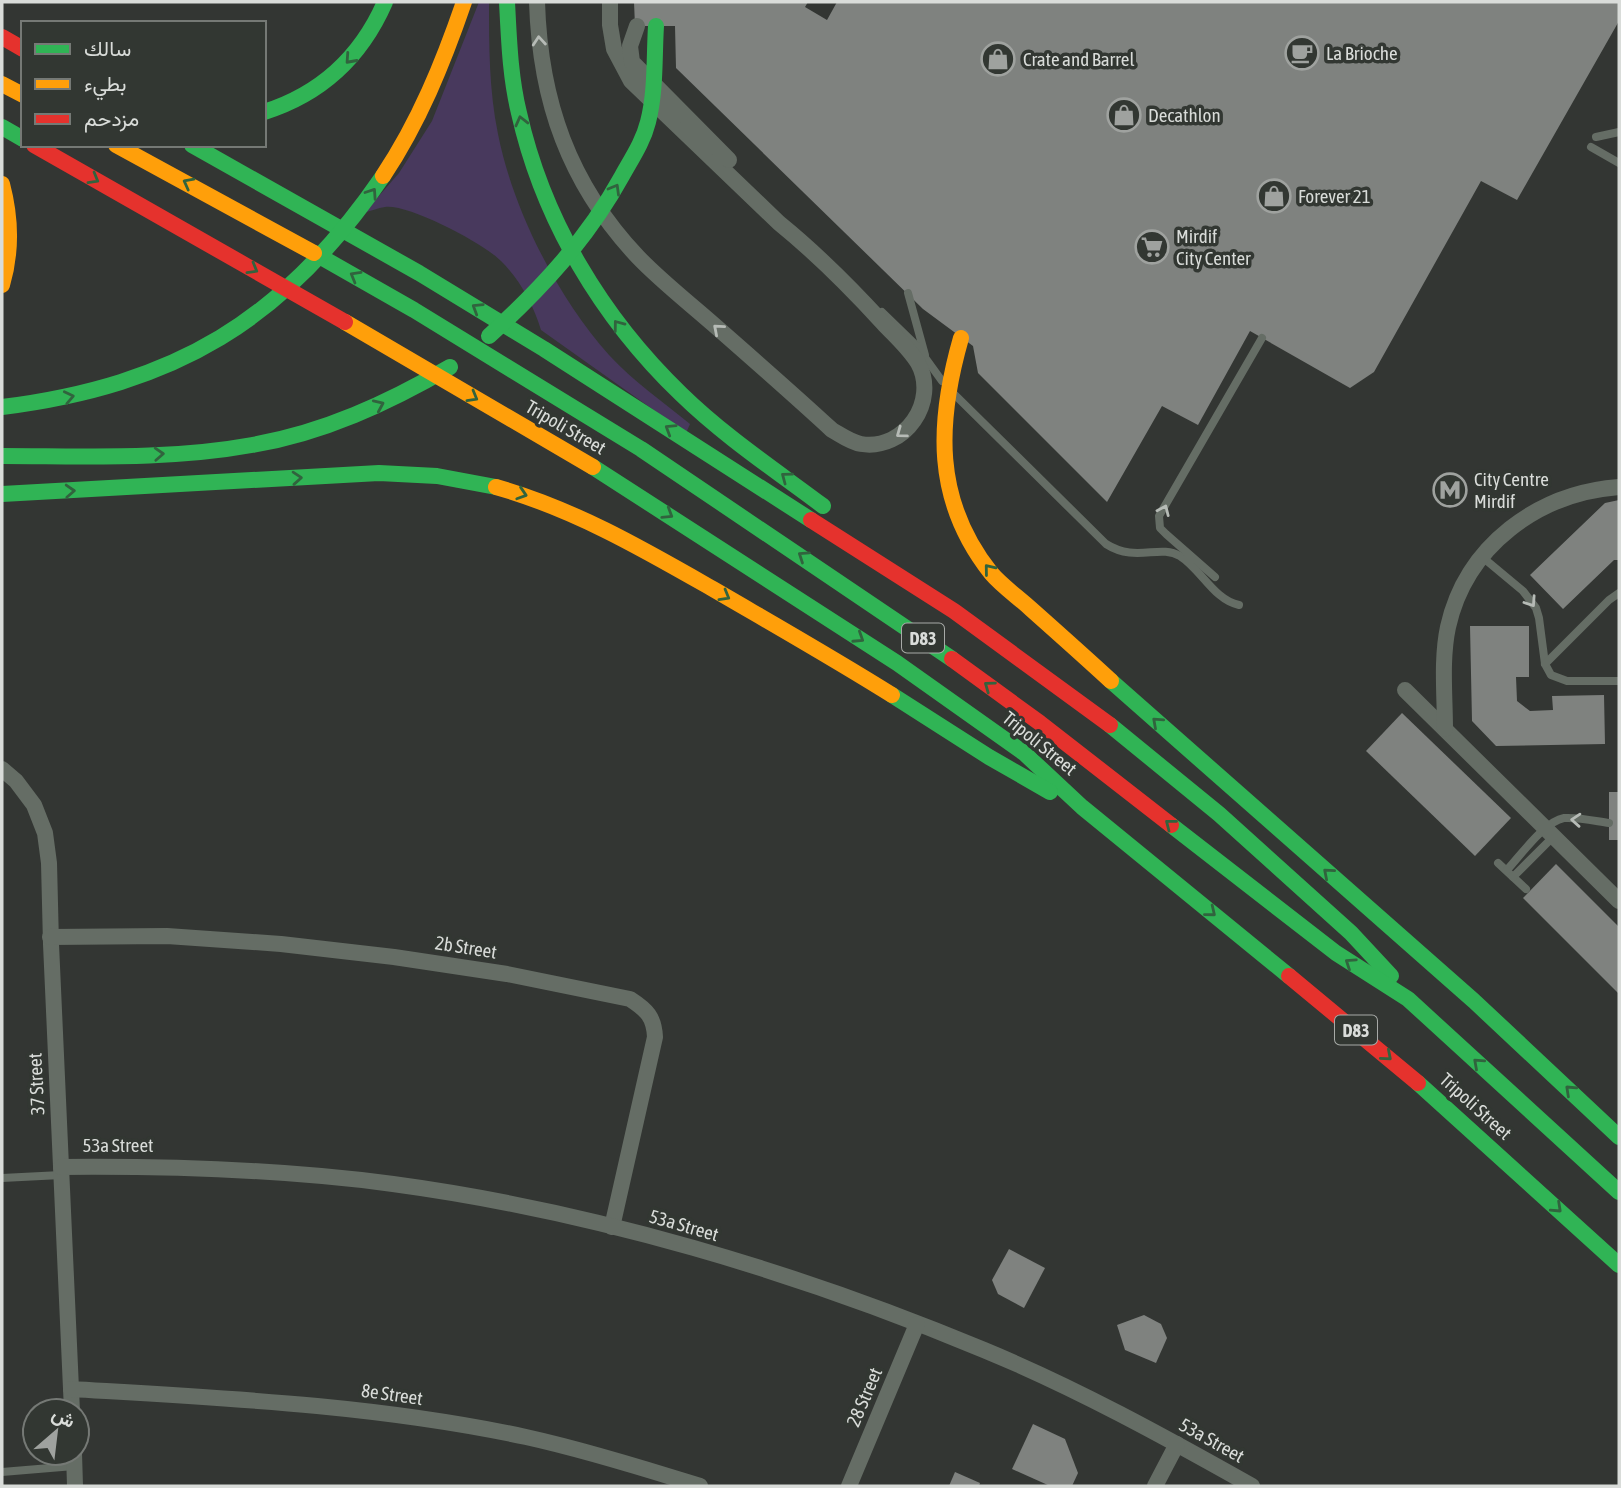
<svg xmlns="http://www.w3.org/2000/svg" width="1621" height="1488" font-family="'Asap Condensed',Vazirmatn,sans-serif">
<rect width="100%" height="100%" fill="#333633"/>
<!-- green -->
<path fill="#48395d" d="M479 2H489C489 46 489 90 498 134 513 210 558 298 609 355 633 381 663 402 690 424L686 433 541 330C533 304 520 280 501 261 483 243 409 204 385 207 378 208 370 211 364 213L399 173 432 121Z"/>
<!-- building -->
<g fill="#7f827f">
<path d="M634 2H808L805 7 827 20 837 2H1619V21L1517 200 1481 181 1374 372 1350 388 1250 331 1198 425 1162 406 1107 502 978 373 973 346 923 309 676 68 675 26H635Z"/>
<path d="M1619 500V560H1614L1563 609 1530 575 1605 503Z"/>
<path d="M1470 626H1529V677H1516L1517 701 1530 711 1553 710 1552 696 1604 695 1605 744 1496 746 1472 721Z"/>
<path d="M1402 713 1511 818 1475 856 1366 751Z"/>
<rect x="1609" y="792" width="10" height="48"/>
<path d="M1556 864 1619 927V994L1523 898Z"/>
<path d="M1009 1249 1045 1268 1024 1308 998 1294 992 1280Z"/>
<path d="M1144 1315 1161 1324 1167 1338 1156 1363 1125 1350 1117 1325Z"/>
<path d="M1033 1424 1065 1439 1078 1473 1072 1486H1050L1012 1469Z"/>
<path d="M955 1472 980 1483 979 1486H949Z"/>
</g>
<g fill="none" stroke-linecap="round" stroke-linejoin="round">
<!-- lane -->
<g stroke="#656d65" stroke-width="8">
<path d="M1596 137 1619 132"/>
<path d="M1591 147 1619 163"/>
<path d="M908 293 925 355"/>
<path d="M882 312 916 345 942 381"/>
<path d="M953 393 1106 544C1136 563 1159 544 1180 556 1201 569 1214 600 1239 605"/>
<path d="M1481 556 1523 591 1536 608 1539 618 1545 664 1551 675 1567 681H1619"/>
<path d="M1215 577 1166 534 1160 528 1159 516 1262 338"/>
<path d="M1545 664 1609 600 1619 593"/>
<path d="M1498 863 1526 889"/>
<path d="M1507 870C1520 856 1545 821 1564 818 1579 817 1595 821 1609 823"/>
<path d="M1513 877 1553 837"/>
<path d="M2 1178 61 1175"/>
<path d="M2 1472 74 1466"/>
</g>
<!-- street -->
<g stroke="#656d65" stroke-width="16">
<path d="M537 2C540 101 569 184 638 257 661 281 688 302 713 324 753 359 793 394 832 430 841 435 850 442 861 444 905 451 939 401 918 363 909 348 894 335 883 323 850 287 816 253 779 223L631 81 614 49 610 25V2"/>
<path d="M637 26 630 46 632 62 729 160"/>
<path d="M1405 690 1619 901"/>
<path d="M1445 729C1445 696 1441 660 1448 627 1466 546 1538 493 1619 487"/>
<path d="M2 769 16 781 34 805 45 833 49 863 51 944 72 1411"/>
<path d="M50 937 167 936 281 944 394 957 507 974 630 999C647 1010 654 1017 655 1037L612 1227"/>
<path d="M61 1167C172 1166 282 1169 393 1184 593 1211 797 1272 984 1350 1076 1388 1165 1437 1252 1486"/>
<path d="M71 1389C223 1398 377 1405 526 1437 585 1450 643 1468 700 1486"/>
<path d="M74 1453 75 1486"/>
<path d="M849 1486 917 1324"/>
<path d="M1155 1486 1177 1444"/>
</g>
<!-- fast -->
<g stroke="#30b455" stroke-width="16">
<path d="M507 2C509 39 510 76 519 113 543 220 602 318 681 394 724 436 775 470 823 506"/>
<path d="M264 112C321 94 361 57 385 2"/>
<path d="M2 127 23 139"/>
<path d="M192 145 419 273 544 349 811 520"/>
<path d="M314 253 414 310 641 449 952 659"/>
<path d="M489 336C542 288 588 238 622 176 632 158 643 142 648 122 656 91 654 58 656 26"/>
<path d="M2 407C175 385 284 321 383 176"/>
<path d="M2 456C85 456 170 460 252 445 323 433 388 403 450 367"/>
<path d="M593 467 897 663 1024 753 1082 807 1289 976"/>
<path d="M2 494 379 473 437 476 496 487"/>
<path d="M1111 681 1474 1001 1619 1137"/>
<path d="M892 695 989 757 1050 792"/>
<path d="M1110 725 1219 814 1351 933 1391 976"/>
<path d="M1171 825 1336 953 1408 999 1619 1192"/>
<path d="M1418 1083 1619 1265"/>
</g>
<!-- slow -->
<g stroke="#ff9f0a" stroke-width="16">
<path d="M2 84 23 95"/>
<path d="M116 145 314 253"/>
<path d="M383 176C419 122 443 63 464 2"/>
<path d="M2 184C11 218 12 251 2 285"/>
<path d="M345 322 593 467"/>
<path d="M961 338C937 422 933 500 991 573 1002 586 1018 597 1031 609 1058 633 1085 657 1111 681"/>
<path d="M496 487C574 509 643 549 713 589 773 624 833 658 892 695"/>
</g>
<!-- jam -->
<g stroke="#e5322d" stroke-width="16">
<path d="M2 37 23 49"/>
<path d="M34 145 345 322"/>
<path d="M811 520 954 611 1110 725"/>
<path d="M952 659 1040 723 1171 825"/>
<path d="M1289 976 1418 1083"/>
</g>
</g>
<!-- one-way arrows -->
<defs><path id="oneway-chevron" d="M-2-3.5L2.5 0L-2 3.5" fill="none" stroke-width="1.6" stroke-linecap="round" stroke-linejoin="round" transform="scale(1.75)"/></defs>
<g stroke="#b6bbb6">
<use href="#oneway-chevron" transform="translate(539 41) rotate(-95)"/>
<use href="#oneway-chevron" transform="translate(718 329) rotate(-139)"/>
<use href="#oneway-chevron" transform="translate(901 433) rotate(144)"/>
<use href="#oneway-chevron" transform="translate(1164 510) rotate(-66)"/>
<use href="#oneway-chevron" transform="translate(1531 602) rotate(56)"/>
<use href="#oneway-chevron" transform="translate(1576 820) rotate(-176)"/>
</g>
<g stroke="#31633e">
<use href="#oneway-chevron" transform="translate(350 59) rotate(132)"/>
<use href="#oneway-chevron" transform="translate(521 121) rotate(-104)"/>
<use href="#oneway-chevron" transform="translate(94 179) rotate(30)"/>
<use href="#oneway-chevron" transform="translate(188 183) rotate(-152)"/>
<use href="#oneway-chevron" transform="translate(615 189) rotate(-60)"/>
<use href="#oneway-chevron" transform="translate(372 193) rotate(-56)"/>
<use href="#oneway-chevron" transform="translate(253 269) rotate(30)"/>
<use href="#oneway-chevron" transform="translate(355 276) rotate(-150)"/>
<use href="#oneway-chevron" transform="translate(477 308) rotate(-148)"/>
<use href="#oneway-chevron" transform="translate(618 325) rotate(-127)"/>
<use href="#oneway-chevron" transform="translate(69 397) rotate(-12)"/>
<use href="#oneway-chevron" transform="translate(473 397) rotate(30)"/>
<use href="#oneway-chevron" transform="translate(379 405) rotate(-24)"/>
<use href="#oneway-chevron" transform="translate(670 429) rotate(-148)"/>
<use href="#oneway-chevron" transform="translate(159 454) rotate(-3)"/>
<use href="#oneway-chevron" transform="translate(786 477) rotate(-143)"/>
<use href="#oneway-chevron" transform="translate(297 478) rotate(-4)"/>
<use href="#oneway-chevron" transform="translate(70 491) rotate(-3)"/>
<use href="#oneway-chevron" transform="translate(522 494) rotate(18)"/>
<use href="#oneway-chevron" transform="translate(668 514) rotate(32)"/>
<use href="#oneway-chevron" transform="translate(803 556) rotate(-146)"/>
<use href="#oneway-chevron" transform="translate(989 569) rotate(-129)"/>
<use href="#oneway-chevron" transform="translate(725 596) rotate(30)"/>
<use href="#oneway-chevron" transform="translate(859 638) rotate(33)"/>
<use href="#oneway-chevron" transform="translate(989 686) rotate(-144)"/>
<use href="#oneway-chevron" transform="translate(1157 722) rotate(-138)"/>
<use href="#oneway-chevron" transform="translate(1170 824) rotate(-142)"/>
<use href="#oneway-chevron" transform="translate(1328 873) rotate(-139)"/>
<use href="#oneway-chevron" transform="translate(1211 912) rotate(39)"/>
<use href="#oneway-chevron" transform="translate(1350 963) rotate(-146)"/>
<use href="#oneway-chevron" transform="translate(1387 1056) rotate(41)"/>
<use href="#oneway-chevron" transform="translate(1478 1063) rotate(-138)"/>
<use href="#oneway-chevron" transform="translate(1570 1090) rotate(-137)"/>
<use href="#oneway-chevron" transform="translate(1557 1208) rotate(43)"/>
</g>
<!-- icons -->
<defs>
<symbol id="cafe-ring" viewBox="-11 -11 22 22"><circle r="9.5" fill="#323732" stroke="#9fa29f" stroke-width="1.5"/><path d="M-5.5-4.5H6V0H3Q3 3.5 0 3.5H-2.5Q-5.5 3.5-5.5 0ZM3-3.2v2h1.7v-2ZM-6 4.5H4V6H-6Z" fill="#9fa29f"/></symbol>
<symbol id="shop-ring" viewBox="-11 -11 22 22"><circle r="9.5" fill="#323732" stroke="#9fa29f" stroke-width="1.5"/><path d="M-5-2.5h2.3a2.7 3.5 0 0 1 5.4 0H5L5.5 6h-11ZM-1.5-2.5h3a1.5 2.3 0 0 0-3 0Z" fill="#9fa29f"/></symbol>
<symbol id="supermarket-ring" viewBox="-11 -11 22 22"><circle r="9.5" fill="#323732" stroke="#9fa29f" stroke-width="1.5"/><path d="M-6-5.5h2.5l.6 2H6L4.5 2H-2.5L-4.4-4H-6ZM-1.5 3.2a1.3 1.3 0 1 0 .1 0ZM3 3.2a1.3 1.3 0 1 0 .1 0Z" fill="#9fa29f"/></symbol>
<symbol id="metro-ring" viewBox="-11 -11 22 22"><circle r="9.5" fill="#323732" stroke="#9fa29f" stroke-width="1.5"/><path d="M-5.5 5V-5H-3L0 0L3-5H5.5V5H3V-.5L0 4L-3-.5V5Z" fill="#9fa29f"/></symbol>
</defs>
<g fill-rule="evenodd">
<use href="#cafe-ring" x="1283" y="34" width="38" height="38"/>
<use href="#shop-ring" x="979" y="40" width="38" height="38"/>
<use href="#shop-ring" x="1105" y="96" width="38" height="38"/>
<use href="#shop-ring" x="1255" y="177" width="38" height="38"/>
<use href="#supermarket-ring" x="1133" y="228" width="38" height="38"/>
<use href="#metro-ring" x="1431" y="471" width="38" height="38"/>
</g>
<g text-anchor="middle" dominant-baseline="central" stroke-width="7" stroke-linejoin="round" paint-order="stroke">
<!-- shield labels -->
<g fill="#323732" stroke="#a7aaa7" stroke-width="2">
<rect x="902" y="623.5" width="42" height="29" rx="5"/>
<rect x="1335" y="1015.5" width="42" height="29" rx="5"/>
</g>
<g font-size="18" font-weight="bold" fill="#d9dcd9">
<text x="923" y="638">D83</text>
<text x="1356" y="1030">D83</text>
</g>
<!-- poi labels -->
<g font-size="19" fill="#d9dcd9" stroke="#323732" text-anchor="start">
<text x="1326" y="53">La Brioche</text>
<text x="1023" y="59">Crate and Barrel</text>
<text x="1148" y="115">Decathlon</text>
<text x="1298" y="196">Forever 21</text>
<text x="1176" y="236">Mirdif<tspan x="1176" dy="22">City Center</tspan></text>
<text x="1474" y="479">City Centre<tspan x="1474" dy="22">Mirdif</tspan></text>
</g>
<!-- street labels -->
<g font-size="19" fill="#d9dcd9" stroke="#323732">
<text transform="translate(566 427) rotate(30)">Tripoli Street</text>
<text transform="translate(1040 743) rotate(39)">Tripoli Street</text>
<text transform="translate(466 947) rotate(9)">2b Street</text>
<text transform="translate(36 1084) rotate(-93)">37 Street</text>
<text transform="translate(1476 1106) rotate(42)">Tripoli Street</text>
<text x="118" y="1145">53a Street</text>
<text transform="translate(684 1225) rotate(16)">53a Street</text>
<text transform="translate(392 1394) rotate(8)">8e Street</text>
<text transform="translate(864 1397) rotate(-67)">28 Street</text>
<text transform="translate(1212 1440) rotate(29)">53a Street</text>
</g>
</g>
<!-- border -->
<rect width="1621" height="1488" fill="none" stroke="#d9dcd9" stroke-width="7"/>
<!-- legend -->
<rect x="21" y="21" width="245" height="126" fill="#323732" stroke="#757975" stroke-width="2"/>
<rect x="35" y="44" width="35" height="10" fill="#30b455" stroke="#757975" stroke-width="2"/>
<text x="84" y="56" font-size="21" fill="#d9dcd9">سالك</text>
<rect x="35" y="79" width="35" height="10" fill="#ff9f0a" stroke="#757975" stroke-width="2"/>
<text x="84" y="91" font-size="21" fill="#d9dcd9">بطيء</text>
<rect x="35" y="114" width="35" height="10" fill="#e5322d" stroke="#757975" stroke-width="2"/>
<text x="84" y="126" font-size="21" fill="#d9dcd9">مزدحم</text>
<!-- north arrow -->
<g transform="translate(56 1432) rotate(28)"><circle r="33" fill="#323732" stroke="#757975" stroke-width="2"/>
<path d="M0-5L12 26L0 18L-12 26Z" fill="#9fa29f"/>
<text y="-10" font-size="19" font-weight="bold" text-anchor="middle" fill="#d9dcd9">ش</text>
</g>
</svg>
